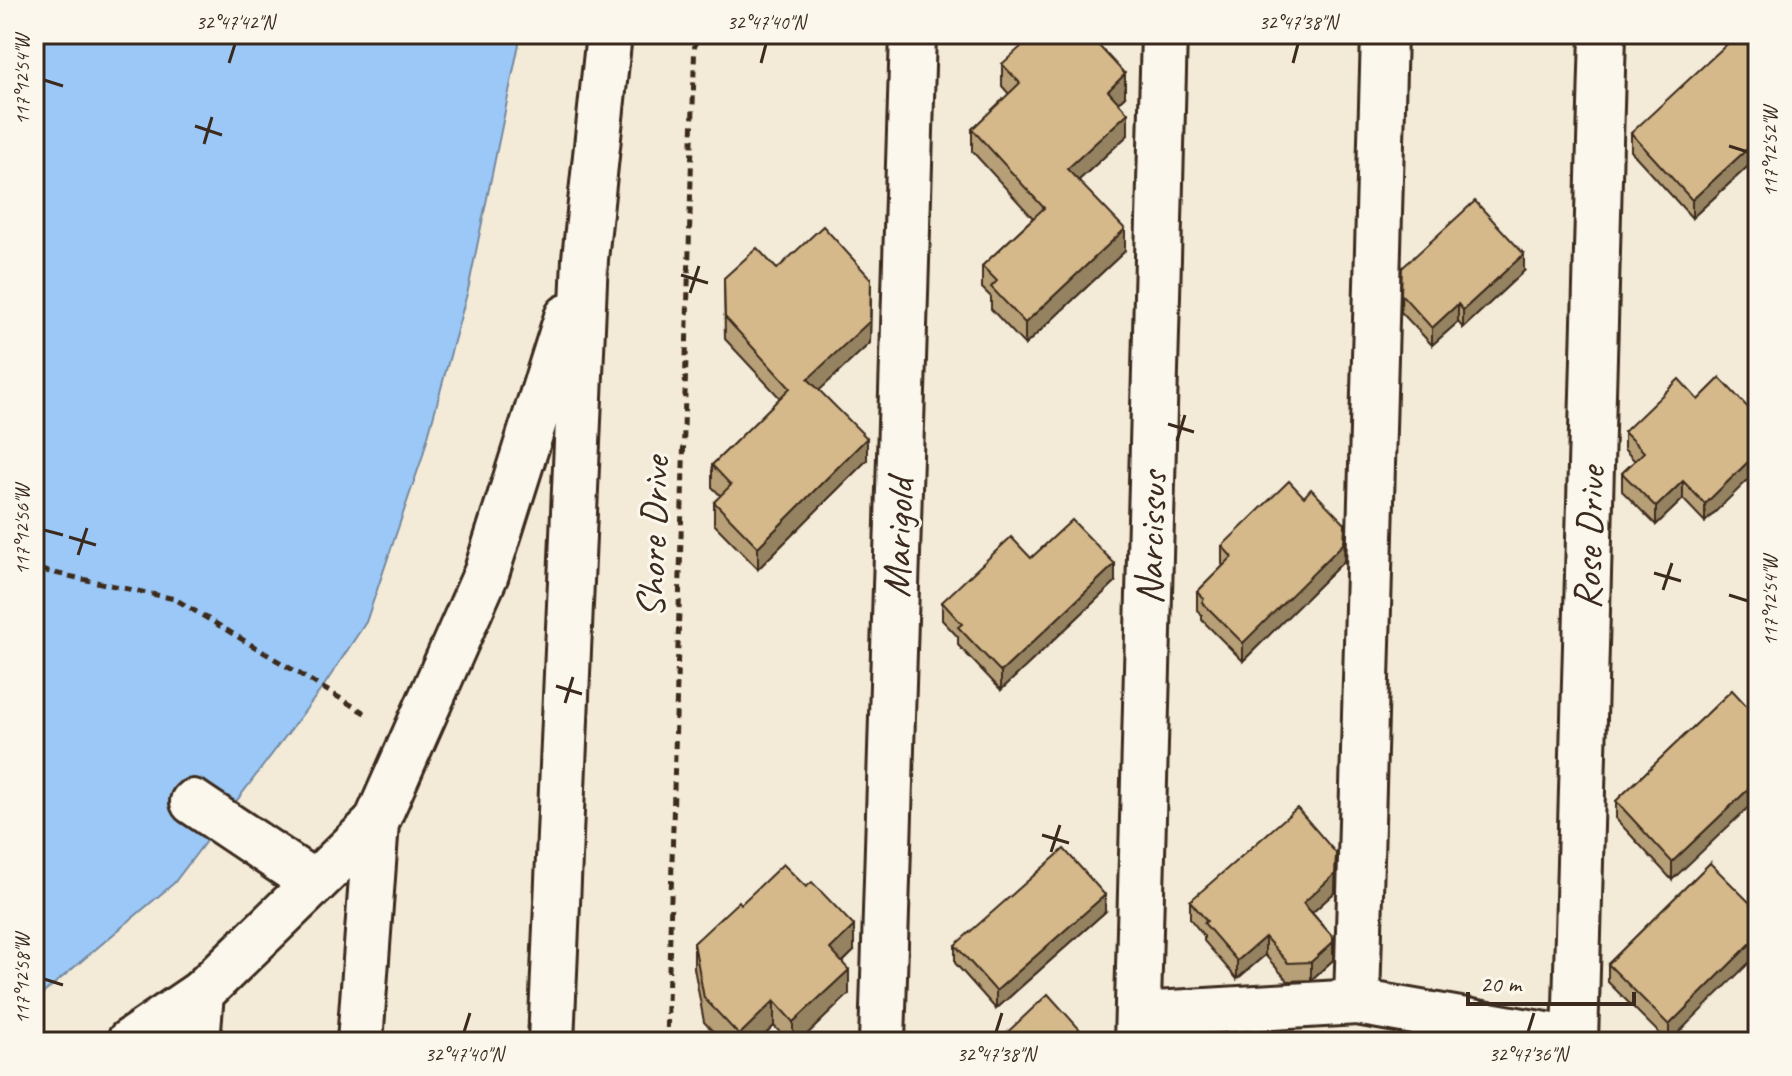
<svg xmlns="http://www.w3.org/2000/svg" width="1792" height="1076" font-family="Caveat,sans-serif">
<rect width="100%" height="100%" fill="#f3ebd8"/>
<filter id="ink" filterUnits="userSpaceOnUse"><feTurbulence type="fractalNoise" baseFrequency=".0125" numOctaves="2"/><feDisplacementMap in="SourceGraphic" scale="16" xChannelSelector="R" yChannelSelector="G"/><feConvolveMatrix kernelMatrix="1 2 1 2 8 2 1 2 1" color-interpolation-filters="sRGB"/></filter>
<g filter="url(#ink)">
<!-- water -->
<path fill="#9bc8f6" stroke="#7589a0" stroke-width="2" d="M34 34H521L468 290 422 458 366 622 323 687 174 883 34 1001Z"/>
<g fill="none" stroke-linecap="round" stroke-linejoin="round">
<defs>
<g id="minor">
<path d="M193 802 314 883"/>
<path d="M201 993 376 823"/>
<path d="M1357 1002 1384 34"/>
<path d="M1138 1015 1357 1002 1575 1040"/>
<path d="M129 1042 201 993 197 1042"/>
<path d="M360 1042 376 823 486 574 567 317"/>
<path d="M551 1042 585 259 609 34"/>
<path d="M882 1042 913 34"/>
<path d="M1137 1042 1164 34"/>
<path d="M1575 1042 1603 34"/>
</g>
</defs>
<!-- minor casing -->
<use href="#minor" stroke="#3b2a1e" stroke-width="50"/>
<!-- path -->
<g stroke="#3b2a1e" stroke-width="5" stroke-dasharray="8 6" stroke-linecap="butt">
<path d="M34 577 36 569 175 599 368 715"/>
<path d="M667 1042 695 34"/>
</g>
<!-- minor -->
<use href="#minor" stroke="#fbf7ec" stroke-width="44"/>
</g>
<!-- wall -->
<g fill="#b79f77" stroke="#3b2a1e" stroke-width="2">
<path d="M1758 55V157L1692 218 1631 151V133Z"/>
<path d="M1002 64 1125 96 1118 103 1128 135 1079 180 1125 251 1025 345 991 309V297L982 288V266L1033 218 972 151V129L1009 94 1002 86Z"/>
<path d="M1402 268 1524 271 1463 328 1458 322 1432 345 1401 312Z"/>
<path d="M777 269 871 300 870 343 819 390 867 460 758 569 714 524V502L721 496 712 487V465L780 398 725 339 724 278Z"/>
<path d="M1720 378 1705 522 1683 499 1656 525 1622 491V473L1635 461 1624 449V432L1698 400Z"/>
<path d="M1222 546 1344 561 1243 661 1202 620V615L1197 610V592L1223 566 1222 564Z"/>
<path d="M1031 558 1115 582 1001 690 958 645V637L942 620V602Z"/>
<path d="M1732 690 1672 880 1616 819V801Z"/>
<path d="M1710 863 1670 1042H1668L1608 982V964Z"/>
<path d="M1335 892 1312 913 1333 937V960L1311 980 1288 981 1265 955 1237 979 1204 941V936L1190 919V901Z"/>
<path d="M741 904 854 951 842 963 849 994 799 1042H789L774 1026 757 1042H723L704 1022 694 968V943Z"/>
<path d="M1105 912 996 1009 955 963V945Z"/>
</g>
<!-- shaded-wall -->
<g fill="#958261" stroke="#3b2a1e" stroke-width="2">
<path d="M1125 74V96L1108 113V91Z"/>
<path d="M1128 113V135L1067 191V169Z"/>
<path d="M1758 139V157L1692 218V200Z"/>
<path d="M1125 229V251L1025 345V323Z"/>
<path d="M1524 254V271L1463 328V310Z"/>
<path d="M871 279 870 343 808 401V379Z"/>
<path d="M1458 304V322L1432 345V328Z"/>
<path d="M1754 414V432L1748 420Z"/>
<path d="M867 438V460L758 569V547Z"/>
<path d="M1758 452V470L1705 522V504Z"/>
<path d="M1683 481V499L1656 525V507Z"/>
<path d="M1345 524 1344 561 1243 661V643Z"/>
<path d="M1115 564V582L1001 690V672Z"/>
<path d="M1758 780V798L1672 880V862Z"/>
<path d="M1336 853 1335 892 1303 921V903Z"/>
<path d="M1105 895V912L996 1009V991Z"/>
<path d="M854 926V951L830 974V949Z"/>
<path d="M1758 936V954L1669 1042V1025Z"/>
<path d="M1265 937V955L1237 979V961Z"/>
<path d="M1333 942V960L1311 980V962Z"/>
<path d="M849 970V994L799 1042H793V1022Z"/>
<path d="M774 1001V1026L757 1042H739V1035Z"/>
</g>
<!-- building -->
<g fill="#d5b98a" stroke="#3b2a1e" stroke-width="2">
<path d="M1035 34H1064L1069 39 1074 34H1088L1125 74 1108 91 1128 113 1067 169 1125 229 1025 323 991 287 997 281 982 266 1044 208 972 129 1020 83 1002 64Z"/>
<path d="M1738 34 1758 55V139L1692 200 1631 133Z"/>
<path d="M1475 201 1524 254 1463 310 1458 304 1432 328 1401 294 1402 268Z"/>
<path d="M823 226 871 279 870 321 808 379 867 438 758 547 714 502 731 485 712 465 790 388 725 317 724 278 757 248 777 269Z"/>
<path d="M1720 378 1754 414 1748 420 1758 431V452L1705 504 1683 481 1656 507 1622 473 1644 452 1624 432 1679 379 1698 400Z"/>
<path d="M1289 481 1304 497 1311 489 1345 524 1344 543 1243 643 1202 602 1204 599 1197 592 1232 557 1222 546Z"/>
<path d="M1072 520 1115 564 1001 672 958 627 962 624 942 602 1011 537 1031 558Z"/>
<path d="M1732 690 1758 718V745L1753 750 1758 755V780L1672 862 1616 801Z"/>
<path d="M1297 808 1336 853 1335 874 1303 903 1333 937V942L1311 962 1288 963 1265 937 1237 961 1204 923 1207 921 1190 901Z"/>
<path d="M1064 849 1105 895 996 991 955 945Z"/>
<path d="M1710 863 1758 911V936L1669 1025 1608 964Z"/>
<path d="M783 864 806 887 812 882 854 926 830 949 849 970 793 1022 774 1001 739 1035 704 998 694 943 739 901 741 904Z"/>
<path d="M1048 994 1091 1042H997Z"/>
<path d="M1703 1035 1709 1042H1696Z"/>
</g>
</g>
<!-- ticks -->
<path fill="none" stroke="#3b2a1e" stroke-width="3" d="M229 63 235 44M761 63 766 44M1293 63 1298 44M44 80 63 86M195 126 222 135M204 144 212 117M1729 146 1748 152M681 275 708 283M690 293 699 266M1168 424 1194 432M1177 441 1185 415M44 530 63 535M69 537 96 545M78 555 87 528M1654 573 1681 581M1663 590 1672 563M1729 595 1748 601M556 686 582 694M565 703 573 677M1042 835 1069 843M1051 852 1060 825M44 979 63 985M464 1032 470 1013M996 1032 1002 1013M1528 1032 1534 1013"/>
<g text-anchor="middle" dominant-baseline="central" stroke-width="6" stroke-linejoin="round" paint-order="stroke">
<!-- street labels -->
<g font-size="40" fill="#3b2a1e" stroke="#fbf7ec">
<text transform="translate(653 537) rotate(-88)">Shore Drive</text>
<text transform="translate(898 538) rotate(-88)">Marigold</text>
<text transform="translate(1151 538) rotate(-88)">Narcissus</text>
<text transform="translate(1589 538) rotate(-88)">Rose Drive</text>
</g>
</g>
<!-- margin -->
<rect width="1792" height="1076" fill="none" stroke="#fbf7ec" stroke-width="88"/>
<!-- scale -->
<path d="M1468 992v12h166v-12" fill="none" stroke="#3b2a1e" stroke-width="4"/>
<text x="1480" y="992" font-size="24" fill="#3b2a1e" stroke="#fbf7ec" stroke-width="6" paint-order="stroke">20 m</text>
<rect x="44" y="44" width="1704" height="988" fill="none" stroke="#3b2a1e" stroke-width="3"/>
<g font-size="20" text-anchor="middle" fill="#3b2a1e">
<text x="235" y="29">32°47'42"N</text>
<text x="766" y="29">32°47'40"N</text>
<text x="1298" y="29">32°47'38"N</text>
<text transform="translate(22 80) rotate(-90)" y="7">117°12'54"W</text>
<text transform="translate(1770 152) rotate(-90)" y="7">117°12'52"W</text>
<text transform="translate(22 530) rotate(-90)" y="7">117°12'56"W</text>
<text transform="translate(1770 601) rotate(-90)" y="7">117°12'54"W</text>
<text transform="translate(22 979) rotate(-90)" y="7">117°12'58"W</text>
<text x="464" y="1061">32°47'40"N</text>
<text x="996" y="1061">32°47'38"N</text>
<text x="1528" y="1061">32°47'36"N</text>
</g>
</svg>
